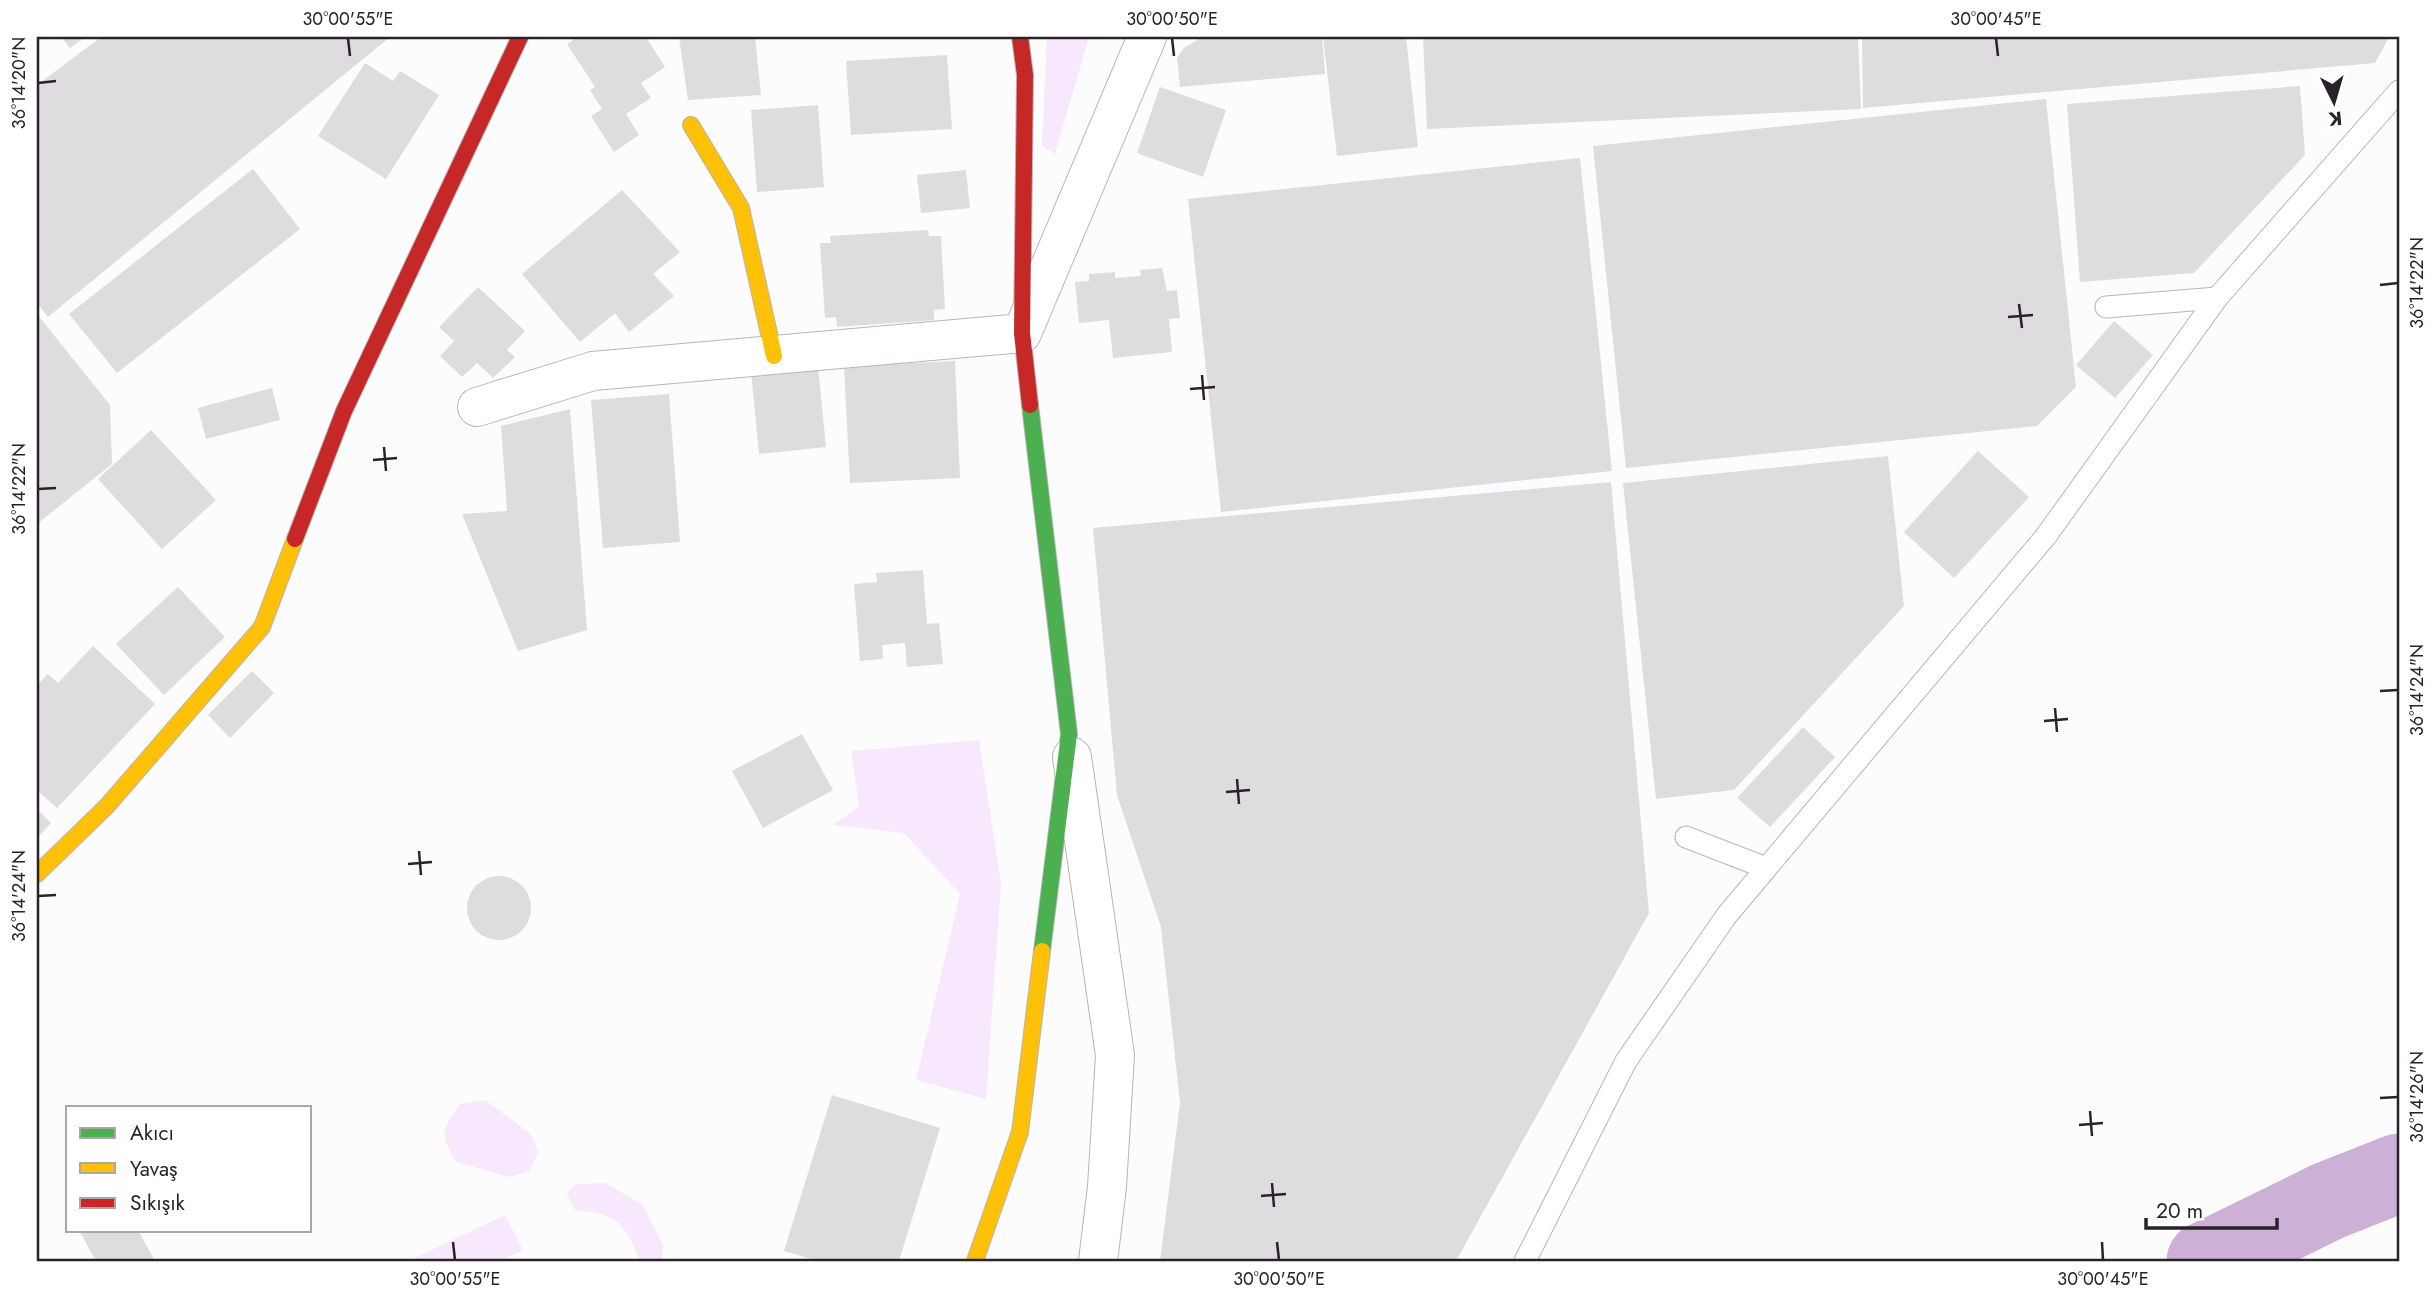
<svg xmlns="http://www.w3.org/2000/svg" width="2436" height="1298" font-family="Jost,sans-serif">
<rect width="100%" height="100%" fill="#fcfcfc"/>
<!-- green -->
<g fill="#f8e8fd">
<path d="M1047 37H1089L1055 154 1042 146Z"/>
<path d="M979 740 1001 883 986 1099 916 1080 960 894 904 833 833 825 859 806 851 751Z"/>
<path d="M485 1100 531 1134 538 1152 530 1171 509 1177 456 1162C440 1135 441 1129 460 1104Z"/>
<path d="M605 1183 642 1204 663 1245 662 1261H640C624 1222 618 1214 575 1210L567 1194 576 1184Z"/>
<path d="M505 1215 523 1250 500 1261H408Z"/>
</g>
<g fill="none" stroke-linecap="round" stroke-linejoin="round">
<!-- river -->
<path stroke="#ccb0d5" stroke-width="79" d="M2206 1261 2328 1201 2399 1173"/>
</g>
<!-- building -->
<g fill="#dfdce0">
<path d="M61 37H85L70 48Z"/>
<path d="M101 37H390L48 317 37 303V85Z"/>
<path d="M578 37H646L665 67 641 83 651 98 626 114 639 135 614 152 591 116 602 109 590 90 595 87 567 44Z"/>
<path d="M679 37H755L761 95 688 100Z"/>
<path d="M1202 37H1322L1325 74 1180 87 1177 58 1184 48Z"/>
<path d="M1323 37H1406L1418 147 1337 156Z"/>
<path d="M1423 37H1858L1861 109 1427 129Z"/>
<path d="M1862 37H2389L2375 63 1863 108Z"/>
<path d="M947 55 952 129 851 135 846 61Z"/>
<path d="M365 63 393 81 400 71 439 95 386 179 318 136Z"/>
<path d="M2300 86 2305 155 2194 273 2080 282 2067 104Z"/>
<path d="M1160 87 1226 110 1203 177 1137 153Z"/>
<path d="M2046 99 2076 387 2037 426 1626 468 1593 146Z"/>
<path d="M818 105 824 187 757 192 751 110Z"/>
<path d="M1580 158 1612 471 1221 512 1188 199Z"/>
<path d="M253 169 300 229 117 373 69 314Z"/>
<path d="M966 170 970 208 921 213 917 175Z"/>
<path d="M622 190 680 252 653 274 674 296 629 332 615 313 580 342 522 274Z"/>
<path d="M928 230 929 236H941L945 309 934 310V320L837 327 836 317 825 318 820 243H831L830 236Z"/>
<path d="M1162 268 1167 291 1177 290 1180 318 1169 319 1172 352 1113 358 1109 320 1079 323 1075 282 1089 281V274L1115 272V278L1141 276 1140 270Z"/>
<path d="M478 287 525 331 507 350 515 357 493 378 477 363 462 377 440 356 454 341 439 327Z"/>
<path d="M37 314 110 405 112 464 37 524Z"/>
<path d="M2114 321 2153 355 2115 398 2076 365Z"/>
<path d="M955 361 960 478 850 483 844 366Z"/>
<path d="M818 366 826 447 759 454 751 372Z"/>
<path d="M272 388 280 420 206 439 198 408Z"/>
<path d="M669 394 680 542 603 548 591 400Z"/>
<path d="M570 409 587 630 518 651 462 514 507 511 501 426Z"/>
<path d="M151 430 216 500 162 549 98 479Z"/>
<path d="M1978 451 2029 497 1954 578 1904 532Z"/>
<path d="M1888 456 1904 606 1734 790 1656 799 1623 483Z"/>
<path d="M1611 482 1649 913 1456 1261H1160L1180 1103 1161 927 1117 795 1093 528Z"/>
<path d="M923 570 927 624 939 623 943 664 907 667 905 643 882 645 883 659 860 661 854 584 877 582 876 573Z"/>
<path d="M178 587 225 637 164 695 116 644Z"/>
<path d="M93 646 155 704 57 808 37 790V685L48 674 58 683Z"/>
<path d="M252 671 274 693 230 738 208 715Z"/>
<path d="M1803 727 1835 757 1770 827 1737 798Z"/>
<path d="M802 734 833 790 763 828 732 771Z"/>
<path d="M37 809 51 823 37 838Z"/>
<circle cx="499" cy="908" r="32"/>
<path d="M832 1095 940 1128 899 1261H818L784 1251Z"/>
<path d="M79 1230H138L155 1261H96Z"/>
</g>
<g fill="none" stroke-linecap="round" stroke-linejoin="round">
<defs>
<g id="lane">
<path d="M2106 307 2217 298"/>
<path d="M1686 837 1766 868"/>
<path d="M1525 1261 1626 1061 1727 915 2046 536 2217 298 2399 91"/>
</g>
<g id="street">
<path d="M477 407 593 371 1022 333 1147 37"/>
<path d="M1072 757 1115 1055 1107 1187 1098 1261"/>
</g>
<path id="fast" d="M1030 405 1069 734 1042 951"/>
<g id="slow">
<path d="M691 125 741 208 774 356"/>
<path d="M37 874 107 806 262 627 295 539"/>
<path d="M975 1261 1020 1132 1042 951"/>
</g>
<g id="jam">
<path d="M1020 37 1025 75 1022 333 1030 405"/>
<path d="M295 539 344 411 520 37"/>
</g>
</defs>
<!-- lane casing -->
<use href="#lane" stroke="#b8b5b9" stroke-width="23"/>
<!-- street casing -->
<use href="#street" stroke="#b8b5b9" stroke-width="40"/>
<!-- fast casing -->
<use href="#fast" stroke="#b8b5b9" stroke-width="18"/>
<!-- slow casing -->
<use href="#slow" stroke="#b8b5b9" stroke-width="18"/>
<!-- jam casing -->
<use href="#jam" stroke="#b8b5b9" stroke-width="18"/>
<!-- lane -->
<use href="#lane" stroke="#fff" stroke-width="21"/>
<!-- street -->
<use href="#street" stroke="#fff" stroke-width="38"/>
<!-- fast -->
<use href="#fast" stroke="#4caf50" stroke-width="16"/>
<!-- slow -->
<use href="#slow" stroke="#ffc107" stroke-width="16"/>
<!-- jam -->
<use href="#jam" stroke="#c62828" stroke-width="16"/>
</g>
<!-- ticks -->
<path fill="none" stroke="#29222b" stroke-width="2.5" d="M348 38 350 56M1172 38 1174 56M1996 38 1998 56M38 83 56 81M2380 285 2398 283M2019 304 2022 328M2008 317 2033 315M1202 375 1204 400M1190 389 1215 387M384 447 386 471M373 460 397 458M38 489 56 488M2380 691 2398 690M2055 708 2057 732M2044 721 2068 719M1237 779 1239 804M1226 792 1250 790M419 851 421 875M408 864 432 862M38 896 56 895M2380 1098 2398 1097M2090 1111 2092 1136M2079 1125 2103 1123M1272 1183 1274 1207M1261 1196 1286 1194M453 1242 455 1260M1277 1242 1279 1260M2102 1242 2103 1260"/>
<!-- border -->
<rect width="2436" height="1298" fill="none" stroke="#ffffff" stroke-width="77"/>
<!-- legend -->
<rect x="66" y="1106" width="245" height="126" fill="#ffffff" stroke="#a9a7aa" stroke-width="2"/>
<rect x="80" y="1128" width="35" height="10" fill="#4caf50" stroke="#a9a7aa" stroke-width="2"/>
<text x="130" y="1140" font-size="21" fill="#29222b">Akıcı</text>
<rect x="80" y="1163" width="35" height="10" fill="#ffc107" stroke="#a9a7aa" stroke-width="2"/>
<text x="130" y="1176" font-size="21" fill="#29222b">Yavaş</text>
<rect x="80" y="1198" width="35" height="10" fill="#c62828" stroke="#a9a7aa" stroke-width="2"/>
<text x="130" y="1210" font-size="21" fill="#29222b">Sıkışık</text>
<!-- north arrow -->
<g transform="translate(2334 102) rotate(175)" stroke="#ffffff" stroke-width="5" paint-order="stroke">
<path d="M0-5L12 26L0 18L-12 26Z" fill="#29222b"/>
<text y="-10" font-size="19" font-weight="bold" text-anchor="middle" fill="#29222b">K</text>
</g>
<!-- scale -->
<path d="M2146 1218v10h131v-10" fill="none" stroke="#29222b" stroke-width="3.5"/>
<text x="2156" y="1218" font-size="21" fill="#29222b" stroke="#ffffff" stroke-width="5" paint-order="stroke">20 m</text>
<rect x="38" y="38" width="2360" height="1222" fill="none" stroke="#29222b" stroke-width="2.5"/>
<g font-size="18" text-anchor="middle" fill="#29222b">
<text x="348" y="25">30°00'55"E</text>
<text x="1172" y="25">30°00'50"E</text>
<text x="1996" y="25">30°00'45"E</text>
<text transform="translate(19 83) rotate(-90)" y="6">36°14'20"N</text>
<text transform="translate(2417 283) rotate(-90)" y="6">36°14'22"N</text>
<text transform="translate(19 489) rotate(-90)" y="6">36°14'22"N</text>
<text transform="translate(2417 690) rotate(-90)" y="6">36°14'24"N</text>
<text transform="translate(19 896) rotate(-90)" y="6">36°14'24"N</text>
<text transform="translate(2417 1097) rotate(-90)" y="6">36°14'26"N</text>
<text x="455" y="1285">30°00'55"E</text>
<text x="1279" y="1285">30°00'50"E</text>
<text x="2103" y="1285">30°00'45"E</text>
</g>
</svg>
